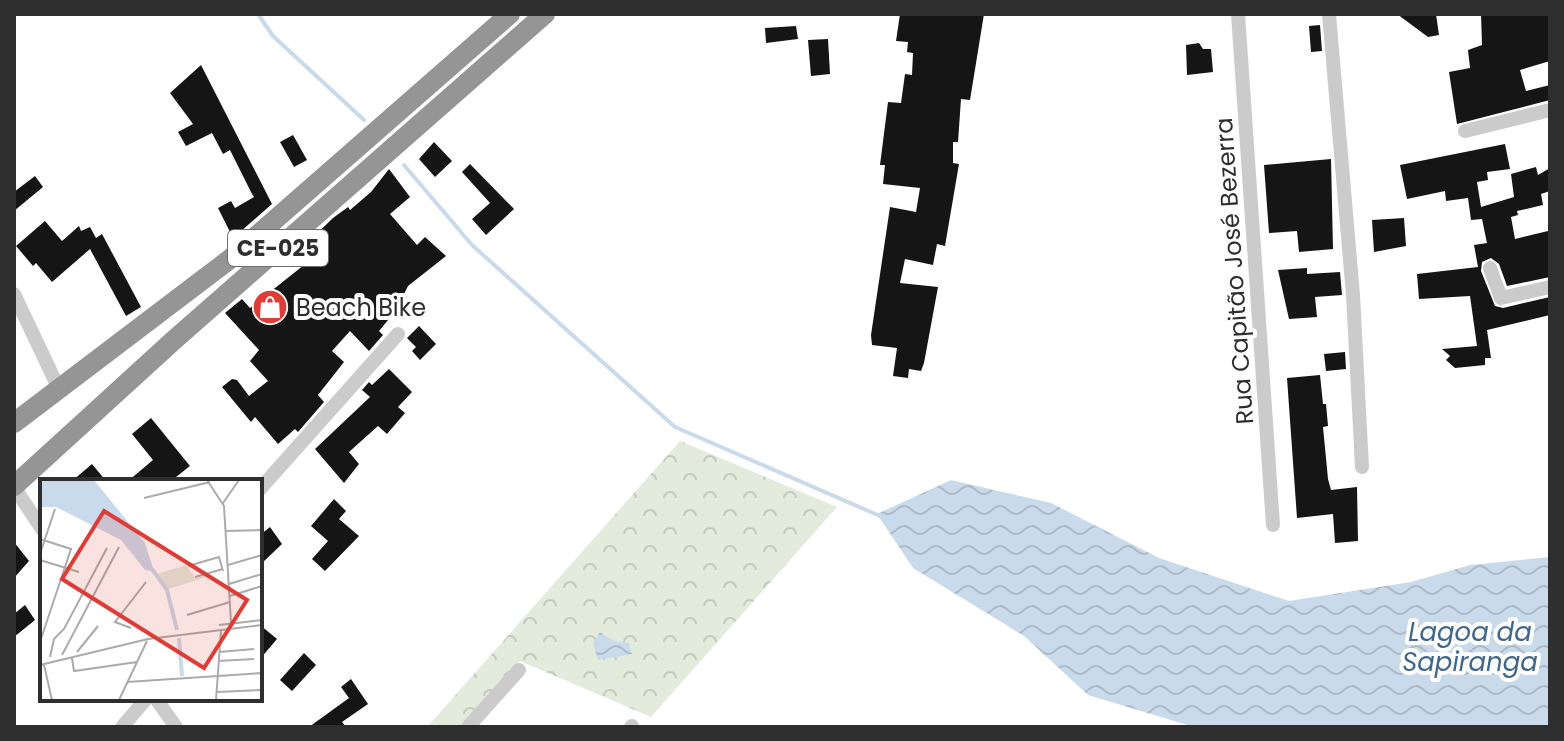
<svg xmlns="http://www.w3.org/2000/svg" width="1564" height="741" font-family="Poppins,sans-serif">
<defs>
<pattern id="park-crowns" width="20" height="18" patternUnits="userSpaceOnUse" patternTransform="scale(2)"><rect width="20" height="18" fill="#e3ebdc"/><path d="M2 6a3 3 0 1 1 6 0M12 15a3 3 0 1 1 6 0" fill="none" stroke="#c3cabd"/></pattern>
<pattern id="water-waves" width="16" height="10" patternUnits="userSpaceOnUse" patternTransform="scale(2)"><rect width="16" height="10" fill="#c9daea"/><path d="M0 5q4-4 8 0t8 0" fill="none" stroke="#adbbc9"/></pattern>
</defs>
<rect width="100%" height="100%" fill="#fff"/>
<!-- park -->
<path fill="url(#park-crowns)" d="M680 441 837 507 651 717 520 661 461 727H427Z"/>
<!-- water -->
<g fill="url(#water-waves)">
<path d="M951 480 1051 503 1159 558 1289 601 1411 582 1470 565 1550 557V727H1194L1088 695 1024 636 913 568 877 514Z"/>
<path d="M600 632 614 641 629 643 632 654 598 660 593 643Z"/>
</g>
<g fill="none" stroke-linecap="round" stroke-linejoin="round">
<!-- stream -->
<g stroke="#c9daea" stroke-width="4">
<path d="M258 14 273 36 364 120"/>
<path d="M404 165 472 245 675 427 880 516"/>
</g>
</g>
<!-- building -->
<g fill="#151515">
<path d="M900 14H984L970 100 961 99 958 142H953V163L959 164 945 246 937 244 933 265 905 259 900 283 938 287 924 363 921 371 909 369 908 378 893 376 897 348 872 345 871 335 890 207 916 212 920 188 883 184 885 165H880L888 102 901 103 905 74 912 75 913 53 907 52 908 42 896 41Z"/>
<path d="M1397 14H1436L1439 35 1428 37Z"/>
<path d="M1481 14H1550V61L1520 70 1526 91 1550 85V100L1457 124 1449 72 1470 68 1468 50 1482 45Z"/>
<path d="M1320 25 1322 51 1311 52 1309 26Z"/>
<path d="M796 26 798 39 766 43 765 28Z"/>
<path d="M828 39 830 74 811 76 808 40Z"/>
<path d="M1199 43 1203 49H1211L1213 72 1187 75 1186 45Z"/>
<path d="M201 65 272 204 233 238 218 208 231 201 235 208 254 197 252 194 230 150 223 154 212 133 186 146 178 132 193 124 170 93Z"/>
<path d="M293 135 307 160 294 167 280 142Z"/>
<path d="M434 142 452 161 435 177 419 159Z"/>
<path d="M1505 144 1510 169 1487 172 1488 180 1477 182 1481 207 1514 197 1511 174 1536 167 1538 175 1550 168V191L1541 194 1543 205 1517 211 1518 215 1511 217 1515 239 1548 231 1550 277 1507 286 1499 264 1491 258 1482 262 1481 271 1495 306 1503 308 1550 297V315L1487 330 1491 358H1485V365L1455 368 1446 360 1450 356 1442 349 1477 346 1470 296 1419 299 1417 274 1478 267 1474 245 1487 243 1482 219 1471 220 1468 198 1446 201 1445 191 1407 199 1400 165Z"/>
<path d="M1331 159 1333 249 1299 252 1297 231 1269 233 1264 165Z"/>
<path d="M470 164 514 209 486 235 472 219 490 203 462 172Z"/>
<path d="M389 169 410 197 390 214 417 245 425 237 446 256 408 286 404 294 407 297 379 331 383 335 369 351 350 331 332 351 344 362 318 395 324 402 298 432 295 429 278 444 255 417 251 422 222 387 232 379 237 380 249 396 268 381 250 361 259 350 225 313 242 299 250 308 314 257 304 246 333 218 348 207 350 210 371 192Z"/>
<path d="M35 176 43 187 14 211V192Z"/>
<path d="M1404 218 1406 246 1374 252 1372 220Z"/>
<path d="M45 221 62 241 79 226 81 231 90 227 96 238 102 234 141 307 126 316 90 249 52 282 36 263 33 266 16 246Z"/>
<path d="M1307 268V274L1340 272 1342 295 1315 297 1317 317 1289 319 1278 270Z"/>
<path d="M419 326 436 344 420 360 412 351 416 347 407 338Z"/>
<path d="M1345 352 1346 369 1326 371 1324 354Z"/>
<path d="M389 369 412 392 398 407 405 413 387 434 378 426 349 452 359 464 344 483 315 449 370 397 362 390 369 382 372 385Z"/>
<path d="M1320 375 1323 404H1326L1328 426 1323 427 1328 479 1331 490 1357 487 1358 541 1335 543 1333 514 1297 518 1287 378Z"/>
<path d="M151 418 190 466 171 481H128L153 460 132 434Z"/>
<path d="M92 464 106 481H72Z"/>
<path d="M334 499 346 511 339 519 359 536 325 571 312 559 328 541 311 526Z"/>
<path d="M270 527 282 544 260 565V535Z"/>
<path d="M14 542 29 561 14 578Z"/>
<path d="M25 605 35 620 14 637V614Z"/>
<path d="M260 625 277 639 260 659Z"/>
<path d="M304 653 316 665 292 691 280 680Z"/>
<path d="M351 679 368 704 342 722 346 727H309L349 698 341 687Z"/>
</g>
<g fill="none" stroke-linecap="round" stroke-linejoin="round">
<!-- minor -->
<g stroke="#cbcbcb" stroke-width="14">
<path d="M1238 14 1273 525"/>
<path d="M1329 14 1353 295 1362 467"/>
<path d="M1465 131 1550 110"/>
<path d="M1490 268 1501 298 1550 287"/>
<path d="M14 294 59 389"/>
<path d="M14 487 42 529"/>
<path d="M260 489 398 334"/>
<path d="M156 699 176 727"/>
<path d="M122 727 146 699"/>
<path d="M468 727 519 670"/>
<path d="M631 727 632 726"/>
</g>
<!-- highway -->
<g stroke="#959595" stroke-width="20">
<path d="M14 423 230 259 510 14"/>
<path d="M14 486 174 340 545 14"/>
</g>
</g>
<!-- icons -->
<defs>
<symbol id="shop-disc" viewBox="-11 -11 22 22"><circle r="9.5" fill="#de3d37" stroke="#fff"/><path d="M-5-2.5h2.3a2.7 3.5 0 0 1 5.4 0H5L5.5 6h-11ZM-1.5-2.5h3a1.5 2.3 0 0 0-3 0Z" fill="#fff"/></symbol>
</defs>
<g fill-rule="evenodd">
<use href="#shop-disc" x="250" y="287" width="40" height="40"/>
</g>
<g text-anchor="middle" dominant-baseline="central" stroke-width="8" stroke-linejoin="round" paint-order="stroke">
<!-- shield labels -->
<rect fill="#fff" stroke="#6d6d6d" stroke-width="2" x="228" y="230" width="100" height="36" rx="6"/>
<g font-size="22" font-weight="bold" fill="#2e2e2e">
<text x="278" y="248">CE-025</text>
</g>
<!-- street labels -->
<g font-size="24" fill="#2e2e2e" stroke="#fff">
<text transform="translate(1234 271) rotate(-94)">Rua Capitão José Bezerra</text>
</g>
<!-- poi labels -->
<g font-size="24" fill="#2e2e2e" stroke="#fff" text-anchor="start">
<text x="296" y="307">Beach Bike</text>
</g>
<!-- water labels -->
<g font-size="26" font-style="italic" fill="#3f678d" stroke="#fff">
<text x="1470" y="632">Lagoa da<tspan x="1470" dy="30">Sapiranga</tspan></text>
</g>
</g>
<!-- overview -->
<g transform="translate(40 479)">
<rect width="222" height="222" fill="#fff"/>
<path d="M146 86 155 99 186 92 128 110 117 95Z" fill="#e3ebdc"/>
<path d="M0 1H54L105 64 114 92 105 91 81 61 16 28H0Z" fill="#c9daea"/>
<path fill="none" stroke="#c9daea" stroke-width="4" d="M112 90 127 111 137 151M139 159 142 197"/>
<path fill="none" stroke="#ababab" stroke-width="2" d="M167 1 184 27 191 144M104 19 170 3M183 24 199 1M186 52 222 51M0 60 31 70 0 163M0 75 15 30M0 81 39 93M188 86 222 76M148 87 179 78 183 92M155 98 183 90M189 105 222 95M190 117 222 107M147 136 190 123M179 146 222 141M91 149 75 143 106 103M37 173 58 147M179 173 214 170M22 176 79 68M10 178 14 160 24 150 67 69M32 179 34 192 97 183M178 182 214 180M0 186 108 160 222 146M4 186 12 221M87 203 222 194M177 213 222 211M79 221 107 162M176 221 181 152"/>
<path fill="#de3d37" fill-opacity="0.15" stroke="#de3d37" stroke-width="4" d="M64 32 207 121 164 189 22 100Z"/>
<rect width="222" height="222" fill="none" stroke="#2e2e2e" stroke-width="4"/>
</g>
<!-- border -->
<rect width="1564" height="741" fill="none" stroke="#2e2e2e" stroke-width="32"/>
</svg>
